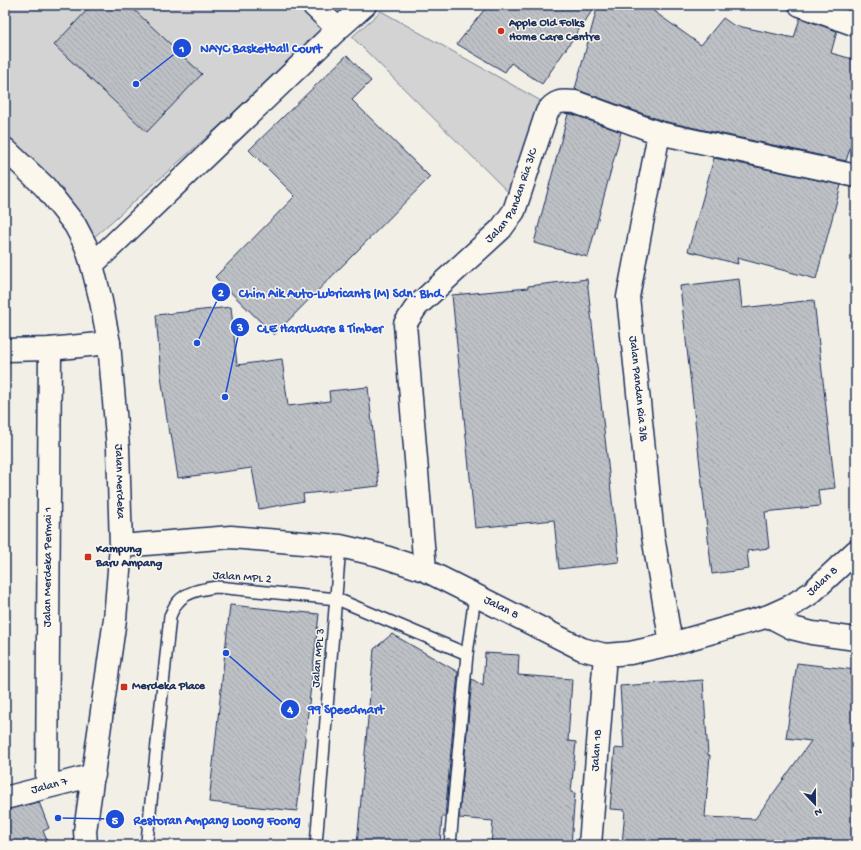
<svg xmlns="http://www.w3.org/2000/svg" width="861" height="850" font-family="'Gochi Hand',sans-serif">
<defs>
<pattern id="building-back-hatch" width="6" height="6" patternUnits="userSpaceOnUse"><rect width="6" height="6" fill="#bdc0c4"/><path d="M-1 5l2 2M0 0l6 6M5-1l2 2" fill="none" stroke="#a2a5ab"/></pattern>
</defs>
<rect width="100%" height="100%" fill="#f2efe6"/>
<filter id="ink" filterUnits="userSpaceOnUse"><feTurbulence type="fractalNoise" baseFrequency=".025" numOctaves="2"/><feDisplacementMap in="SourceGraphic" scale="8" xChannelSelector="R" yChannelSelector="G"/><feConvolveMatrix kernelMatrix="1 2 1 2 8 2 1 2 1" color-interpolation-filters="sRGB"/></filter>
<g filter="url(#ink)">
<!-- park -->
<g fill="#d2d3d2" stroke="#768198">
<path d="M5 5H299L326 31 92 239 48 182 5 136Z"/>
<path d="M381 11 541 101 514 198 352 37Z"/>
</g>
<!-- building -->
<g fill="url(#building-back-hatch)" stroke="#1b2f5e">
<path d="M92 5H129L202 74 147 132 54 45Z"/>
<path d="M488 5H596L542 84 511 63 505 72 457 44Z"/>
<path d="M598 5H645L701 45 723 18 733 25 794 38 800 18 837 31 831 53 856 60V129L846 161 663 121 575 89Z"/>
<path d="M347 55 371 81 352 100 430 177 274 335 215 277 295 196 249 150Z"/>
<path d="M568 114H572L621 132 588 257 534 243Z"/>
<path d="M714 158 841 185 816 279 737 258 738 264 688 251Z"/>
<path d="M587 279 619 562 559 569 554 520 475 528 452 295 528 288V286Z"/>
<path d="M739 279 742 308 814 300 835 488 818 490 820 506 765 512 769 548 747 551 749 569 712 574 680 286Z"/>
<path d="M231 307 237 365 282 359 288 406 330 401 329 391 368 387 379 486 303 494 304 501 259 509 252 468 178 478 171 433 169 434 161 376 156 315Z"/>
<path d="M230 605 319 614 297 811 209 802Z"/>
<path d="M392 634 458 672 445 817H442L440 845H357L374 649Z"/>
<path d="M485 653 519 655 518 675 572 679 568 741 576 742 571 792 575 793 571 845H491L493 821 459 818 472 679 483 686Z"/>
<path d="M797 663 856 670V845H622L625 810 610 809 615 748 624 749 620 686 703 680 708 755H710L705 817 755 819 811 741 786 738Z"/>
<path d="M39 802 49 828 43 831 49 845H5V810Z"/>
</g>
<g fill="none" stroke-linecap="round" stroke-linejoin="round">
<defs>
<g id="service">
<path d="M147 841 170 616C172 612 174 606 178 602 187 591 203 589 217 587L337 599 467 654"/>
<path d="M316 845 340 546"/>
<path d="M450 845 467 654 475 596"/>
</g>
<g id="minor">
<path d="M313 5 338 29"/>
<path d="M800 5 856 25"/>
<path id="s1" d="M659 133 628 297 653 536 671 644"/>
<path d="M92 265 338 29 365 5"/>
<path d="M5 350 50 349 109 343"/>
<path id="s2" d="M121 546 231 537 340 546 379 555 425 570 582 649 605 655 630 653 671 644 769 616 791 606 811 593 856 551"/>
<path id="s3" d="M425 570 405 324 417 306 501 229 514 211 547 112C556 100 561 101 575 102L659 133 856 176"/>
<path d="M769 616 792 628 812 633 856 639"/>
<path id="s4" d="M47 786 50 349"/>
<path id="s5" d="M5 798 94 775"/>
<path id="s6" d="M590 845 605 655"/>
</g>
<g id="tertiary">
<path id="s7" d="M5 149 45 187 75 225 86 246 92 265 101 301 109 343 118 448 121 546 115 619 85 831 86 845"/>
</g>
</defs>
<!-- service casing -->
<use href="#service" stroke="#1b2f5e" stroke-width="14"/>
<!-- minor casing -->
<use href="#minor" stroke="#1b2f5e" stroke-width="25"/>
<!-- tertiary casing -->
<use href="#tertiary" stroke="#1b2f5e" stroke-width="25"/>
<!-- service -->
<use href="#service" stroke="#fbf7ec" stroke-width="11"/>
<!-- minor -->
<use href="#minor" stroke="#fbf7ec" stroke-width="22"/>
<!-- tertiary -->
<use href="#tertiary" stroke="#fbf7ec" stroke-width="22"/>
</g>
</g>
<!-- markers -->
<g fill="#c8321e" stroke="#fbf7ec" stroke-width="1.5">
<circle cx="501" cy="31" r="4"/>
<rect x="84" y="553" width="8" height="8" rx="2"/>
<rect x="120" y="683" width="8" height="8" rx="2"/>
</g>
<g text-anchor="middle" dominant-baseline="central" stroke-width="3" stroke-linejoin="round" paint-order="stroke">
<!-- poi labels -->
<g font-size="12" font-weight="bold" fill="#1b2f5e" stroke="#fbf7ec" text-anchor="start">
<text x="509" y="24">Apple Old Folks<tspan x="509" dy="14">Home Care Centre</tspan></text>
<text x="96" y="550">Kampung<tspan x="96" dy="14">Baru Ampang</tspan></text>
<text x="132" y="687">Merdeka Place</text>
</g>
<!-- street labels -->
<g font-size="12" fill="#1b2f5e" stroke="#fbf7ec">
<text stroke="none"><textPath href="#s3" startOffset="417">Jalan Pandan Ria 3/C</textPath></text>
<text stroke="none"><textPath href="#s1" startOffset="259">Jalan Pandan Ria 3/B</textPath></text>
<text stroke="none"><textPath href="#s7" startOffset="366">Jalan Merdeka</textPath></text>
<text stroke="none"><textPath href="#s4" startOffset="219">Jalan Merdeka Permai 1</textPath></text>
<text transform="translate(242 578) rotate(4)">Jalan MPL 2</text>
<text stroke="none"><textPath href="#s2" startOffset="741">Jalan 8</textPath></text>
<text stroke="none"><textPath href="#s2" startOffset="393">Jalan 8</textPath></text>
<text transform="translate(319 658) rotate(-85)">Jalan MPL 3</text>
<text stroke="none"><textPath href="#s6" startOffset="95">Jalan 18</textPath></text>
<text stroke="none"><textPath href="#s5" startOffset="46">Jalan 7</textPath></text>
</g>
</g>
<!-- callouts -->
<path fill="none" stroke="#1d4ed8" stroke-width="1.5" d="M136 84L182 48M197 343L221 292M225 397L240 327M226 653L290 709M58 818L115 819"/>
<g fill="#1d4ed8" stroke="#fbf7ec" stroke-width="1.5">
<circle cx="136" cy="84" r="4"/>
<circle cx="197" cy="343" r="4"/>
<circle cx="225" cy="397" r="4"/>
<circle cx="226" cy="653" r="4"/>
<circle cx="58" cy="818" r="4"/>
<circle cx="182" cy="48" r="10"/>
<circle cx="221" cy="292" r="10"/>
<circle cx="240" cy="327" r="10"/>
<circle cx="290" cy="709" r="10"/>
<circle cx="115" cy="819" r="10"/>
</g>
<g font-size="12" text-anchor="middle" font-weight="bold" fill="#fff">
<text x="182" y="52">1</text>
<text x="221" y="296">2</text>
<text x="240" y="331">3</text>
<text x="290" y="713">4</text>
<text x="115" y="824">5</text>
</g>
<g font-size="13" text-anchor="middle" font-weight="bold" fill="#1d4ed8" stroke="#fbf7ec" stroke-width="3" stroke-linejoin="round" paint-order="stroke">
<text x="261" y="52">NAYC Basketball Court</text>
<text x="342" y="297">Chim Aik Auto-Lubricants (M) Sdn. Bhd.</text>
<text x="320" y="332">CLE Hardware &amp; Timber</text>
<text x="346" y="713">99 Speedmart</text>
<text x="217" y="824">Restoran Ampang Loong Foong</text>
</g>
<!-- margin -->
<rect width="861" height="850" fill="none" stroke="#fbf7ec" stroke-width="20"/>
<rect x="10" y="10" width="841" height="830" fill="none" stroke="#1b2f5e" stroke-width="1.5" filter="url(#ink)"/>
<!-- north arrow -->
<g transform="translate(815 804) rotate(158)" stroke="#fbf7ec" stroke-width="3" paint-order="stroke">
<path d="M0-3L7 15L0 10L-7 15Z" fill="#1b2f5e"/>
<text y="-6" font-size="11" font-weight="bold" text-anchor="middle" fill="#1b2f5e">N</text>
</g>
</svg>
